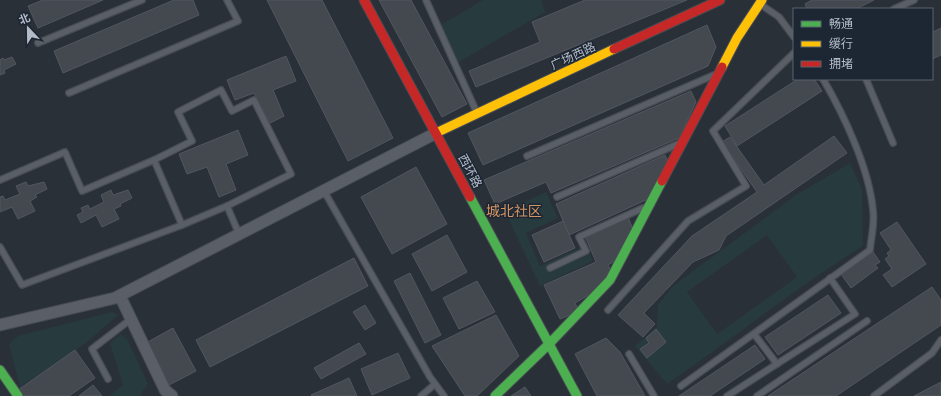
<svg xmlns="http://www.w3.org/2000/svg" width="941" height="396" font-family="'Public Sans','Noto Sans SC',sans-serif">
<rect width="100%" height="100%" fill="#2a3038"/>
<!-- green -->
<g fill="#273a3e" fill-rule="evenodd">
<path d="M483 0H541L545 12 457 63 441 25Z"/>
<path d="M850 163 862 189 863 246C795 288 733 339 667 384L635 346 657 327 658 305 673 286 796 195ZM767 235 797 277 717 334 687 292Z"/>
<path d="M546 192 558 218 526 233 540 266 586 245 593 261 540 286 505 211Z"/>
<path d="M112 312 118 315 87 342 20 387 9 344 18 336Z"/>
<path d="M121 334 127 339 148 384 141 393V396H109L123 385 110 343Z"/>
</g>
<!-- building -->
<g fill="#444950" stroke="#52575f">
<path d="M43 0H103L38 28 28 6Z"/>
<path d="M174 0H193L199 15 63 73 54 51Z"/>
<path d="M267 0H322L393 138 348 161Z"/>
<path d="M379 0H411L467 104 442 117Z"/>
<path d="M585 0H687L476 87 469 71 540 42 532 22Z"/>
<path d="M812 0H874L856 9H807L805 4Z"/>
<path d="M707 25 716 47 708 66 483 165 468 133Z"/>
<path d="M941 28V55L932 59V29L933 32Z"/>
<path d="M286 56 296 81 273 90 284 116 270 123 254 93 235 100 227 80Z"/>
<path d="M12 57 16 64 4 70 5 73 0 75V60L3 58 4 60Z"/>
<path d="M798 79H814L822 91 737 146 725 126Z"/>
<path d="M691 91 696 102 679 138 551 193 546 182 495 204 484 180Z"/>
<path d="M238 130 248 155 226 164 236 190 219 197 207 167 187 174 179 154Z"/>
<path d="M834 136 847 153 726 236 719 250 693 262 644 313 655 324 643 337 618 315 692 236 757 192 722 142 730 137 764 185Z"/>
<path d="M665 155 668 162 648 199 569 235 556 204Z"/>
<path d="M416 167 447 224 392 254 361 197Z"/>
<path d="M26 182 28 186 44 182 47 189 35 195 37 197 30 201 35 211 18 219 12 207 0 212V197L3 196 5 200 20 194 16 186Z"/>
<path d="M111 190 113 195 128 190 132 198 120 204 121 206 114 209 119 219 102 227 96 215 81 223 77 215 83 212 81 208 88 205 90 209 104 202 101 195Z"/>
<path d="M628 217 634 232 613 262 608 265 612 273 597 290 575 303 579 311 560 319 544 285 596 262 585 236Z"/>
<path d="M563 221 575 248 544 262 532 235Z"/>
<path d="M897 222 926 264 892 287 883 275 892 269 885 259 889 256 887 253 891 250 880 233Z"/>
<path d="M447 235 467 272 432 291 412 254Z"/>
<path d="M873 252 880 262 875 265 878 268 851 288 841 274Z"/>
<path d="M354 258 368 286 210 367 196 340Z"/>
<path d="M410 273 441 335 425 343 394 281Z"/>
<path d="M477 281 495 312 459 329 443 298Z"/>
<path d="M932 287 941 300V325L836 396H768Z"/>
<path d="M828 295 841 313 778 355 765 337Z"/>
<path d="M365 305 376 323 365 330 353 312Z"/>
<path d="M496 315 519 356 477 396H465L432 346Z"/>
<path d="M173 328 196 371 169 385 146 343Z"/>
<path d="M656 329 666 342 647 358 640 349 649 343 646 338Z"/>
<path d="M606 338 620 352 645 396H597L575 354Z"/>
<path d="M359 343 366 354 321 379 314 368Z"/>
<path d="M755 345 765 359 710 396H679Z"/>
<path d="M75 350 95 378 69 396H22L18 390Z"/>
<path d="M398 353 410 378 372 395 361 369Z"/>
<path d="M349 378 357 396H312L311 395Z"/>
<path d="M941 382V396H914Z"/>
<path d="M93 385 102 396H79Z"/>
<path d="M525 387 531 396H511Z"/>
</g>
<g fill="none" stroke-linecap="round" stroke-linejoin="round">
<defs>
<g id="lane">
<path d="M426 0 477 113"/>
<path d="M760 4 779 17 794 37"/>
<path d="M894 9 914 0"/>
<path d="M38 43 142 0"/>
<path d="M866 79 893 143"/>
<path d="M69 93 238 21 227 0"/>
<path d="M527 156 714 75"/>
<path d="M154 160 192 141 178 112 221 90 232 111 254 100 291 174 227 206"/>
<path d="M0 180 65 152 82 191 154 160 182 225 227 206 239 234"/>
<path d="M324 191 430 377 444 396"/>
<path d="M557 197 678 144"/>
<path d="M0 247 22 285 182 225"/>
<path d="M550 268 586 251 579 237 643 208"/>
<path d="M608 310 688 221 746 186 713 131 794 53"/>
<path d="M754 334 777 364"/>
<path d="M629 354 654 396"/>
<path d="M108 379 92 349 131 319"/>
<path d="M681 386 870 250C871 238 875 223 873 210 869 168 844 115 823 79"/>
<path d="M421 396 435 384"/>
<path d="M727 396 855 314 830 278"/>
<path d="M757 396 867 321"/>
<path d="M874 396 932 353 941 340"/>
</g>
<g id="street">
<path d="M120 296 165 390 172 396"/>
<path d="M0 325 115 298 436 133"/>
</g>
<g id="fast">
<path d="M470 197 577 396"/>
<path d="M0 370 18 396"/>
<path d="M495 396 549 344 610 280 662 181"/>
</g>
<g id="slow">
<path d="M722 67 737 38 762 0"/>
<path d="M436 133 614 49"/>
</g>
<g id="jam">
<path d="M364 0 470 197"/>
<path d="M614 49 720 0"/>
<path d="M662 181 722 67"/>
</g>
</defs>
<!-- lane casing -->
<use href="#lane" stroke="#484c53" stroke-width="8"/>
<!-- street casing -->
<use href="#street" stroke="#484c53" stroke-width="13"/>
<!-- fast casing -->
<use href="#fast" stroke="#484c53" stroke-width="11"/>
<!-- slow casing -->
<use href="#slow" stroke="#484c53" stroke-width="11"/>
<!-- jam casing -->
<use href="#jam" stroke="#484c53" stroke-width="11"/>
<!-- lane -->
<use href="#lane" stroke="#5a5e66" stroke-width="5.5"/>
<!-- street -->
<use href="#street" stroke="#5a5e66" stroke-width="11"/>
<!-- fast -->
<use href="#fast" stroke="#4caf50" stroke-width="9"/>
<!-- slow -->
<use href="#slow" stroke="#ffc107" stroke-width="9"/>
<!-- jam -->
<use href="#jam" stroke="#c62828" stroke-width="9"/>
</g>
<g text-anchor="middle" dominant-baseline="central" stroke-width="3" stroke-linejoin="round" paint-order="stroke">
<!-- street labels -->
<g font-size="12" fill="#b4bcc9" stroke="#1d2633">
<text transform="translate(573 56) rotate(-25)">广场西路</text>
<text transform="translate(470 171) rotate(62)">西环路</text>
</g>
<!-- quarter labels -->
<g font-size="14" fill="#d59563" stroke="#1d2633">
<text x="514" y="211">城北社区</text>
</g>
</g>
<!-- legend -->
<rect x="793" y="8" width="140" height="72" fill="#1d2633" stroke="#59626f"/>
<rect x="801" y="21" width="20" height="6" fill="#4caf50" stroke="#59626f"/>
<text x="829" y="28" font-size="12" fill="#b4bcc9">畅通</text>
<rect x="801" y="41" width="20" height="6" fill="#ffc107" stroke="#59626f"/>
<text x="829" y="48" font-size="12" fill="#b4bcc9">缓行</text>
<rect x="801" y="61" width="20" height="6" fill="#c62828" stroke="#59626f"/>
<text x="829" y="68" font-size="12" fill="#b4bcc9">拥堵</text>
<!-- north arrow -->
<g transform="translate(28 28) rotate(338)" stroke="#1d2633" stroke-width="3" paint-order="stroke">
<path d="M0-3L7 15L0 10L-7 15Z" fill="#b4bcc9"/>
<text y="-6" font-size="11" font-weight="bold" text-anchor="middle" fill="#b4bcc9">北</text>
</g>
</svg>
